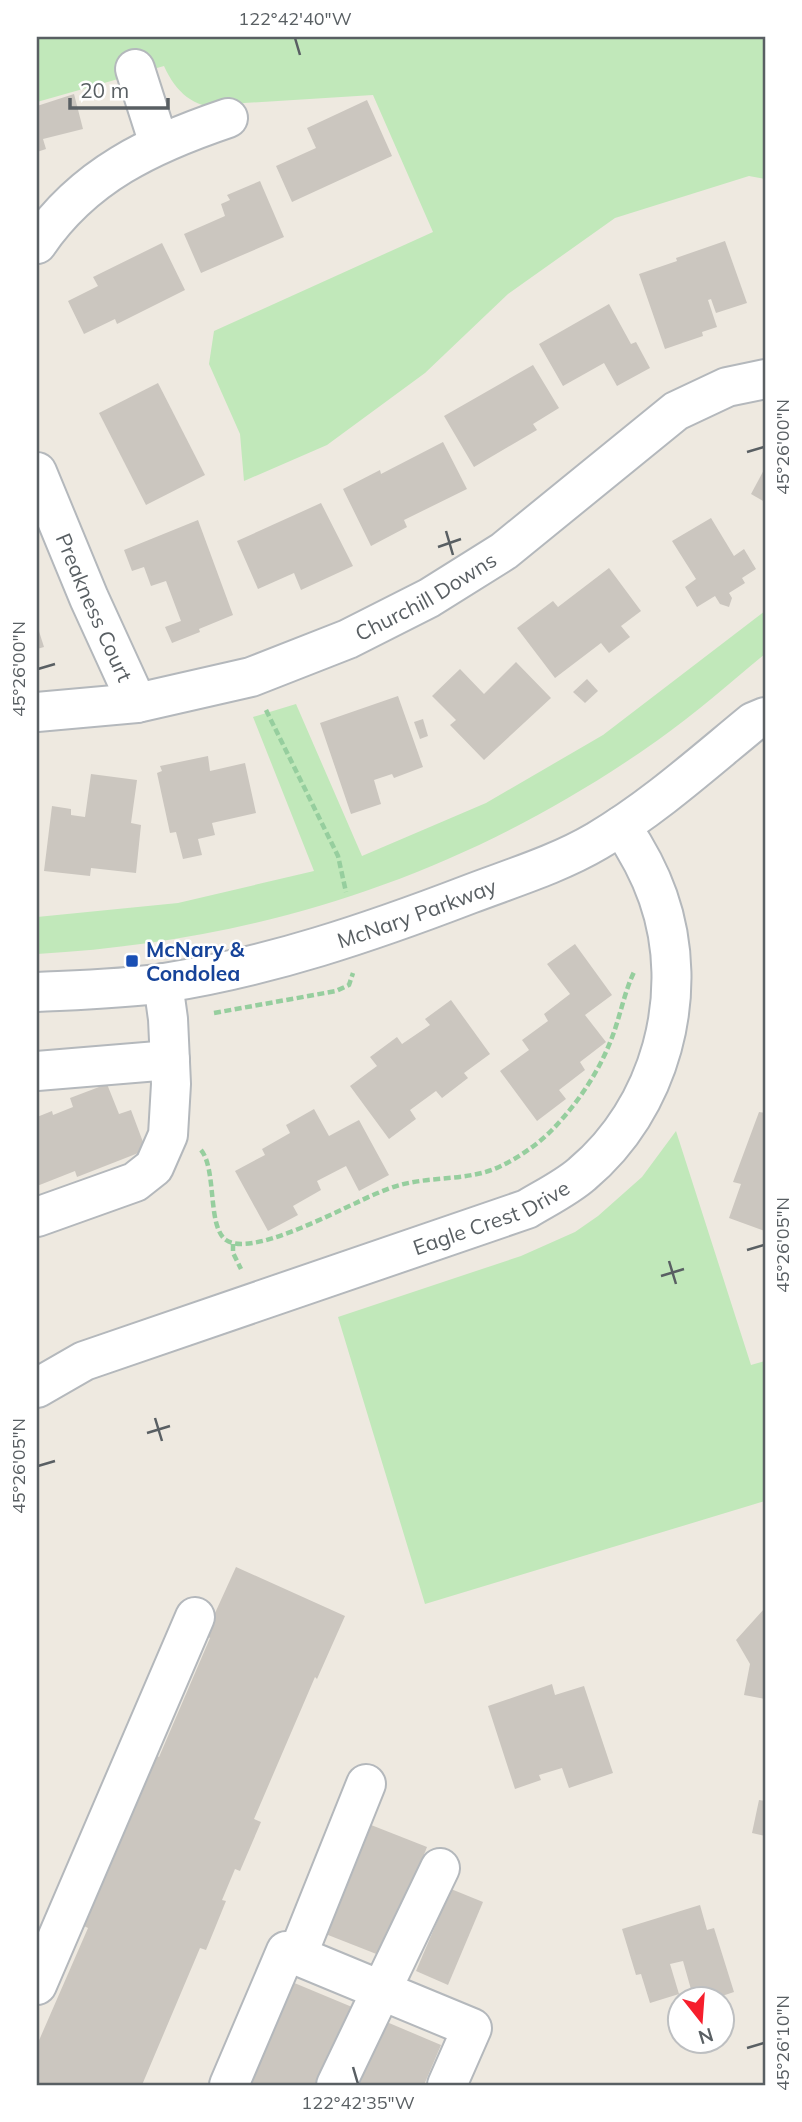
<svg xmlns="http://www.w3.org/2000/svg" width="802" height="2122" font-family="Mulish,sans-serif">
<rect width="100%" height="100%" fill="#eee9e0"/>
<!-- green -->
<g fill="#c1e8ba">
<path d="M37 37H765V179L749 176 615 218 508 294 425 373 327 445 244 481 240 434 209 364 214 331 433 232 373 95 244 103C207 115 180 102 164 66L37 102Z"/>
<path d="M765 611V654C730 683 695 714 658 740 470 873 266 941 37 954V917L178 903 314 871 253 717 296 704 362 856 486 803 603 735Z"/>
<path d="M676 1131 751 1365 765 1361V1501L425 1604 338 1317 521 1256 575 1232 598 1216 642 1177Z"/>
</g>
<!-- building -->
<g fill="#cbc6bf">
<path d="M74 94 83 129 43 139 46 149 37 152V106Z"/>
<path d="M367 100 392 156 292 202 276 166 316 148 307 128Z"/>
<path d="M260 181 284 237 201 273 184 234 225 216 221 204 230 200 227 195Z"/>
<path d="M725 241 747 303 716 313 711 299 708 300 717 327 702 332 703 336 665 349 639 274 677 261 676 258Z"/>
<path d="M162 243 185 290 117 324 115 319 84 334 68 301 98 286 93 277Z"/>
<path d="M609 304 631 344 636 342 650 368 617 386 604 363 563 386 539 344Z"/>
<path d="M533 365 559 408 533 424 537 430 474 467 444 416Z"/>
<path d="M158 383 205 475 146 505 99 413Z"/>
<path d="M443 442 467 489 404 520 407 527 371 546 343 489 380 470 381 474Z"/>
<path d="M765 468V502L751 494Z"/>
<path d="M321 503 353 566 301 590 294 573 258 589 237 541Z"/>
<path d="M711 518 734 556 744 549 756 569 742 578 745 583 729 593 732 598 729 607 720 604 715 596 697 607 685 587 696 579 672 541Z"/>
<path d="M198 520 233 615 199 629 200 632 172 643 165 627 181 621 166 581 151 586 144 567 132 571 124 550Z"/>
<path d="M609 568 641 611 621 626 630 637 609 653 601 643 555 678 517 628 553 601 558 607Z"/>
<path d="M37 625 44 647 37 649Z"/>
<path d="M516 662 551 698 484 760 450 725 456 720 432 696 460 669 484 694Z"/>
<path d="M587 679 598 691 585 703 573 692Z"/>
<path d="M398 696 423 767 394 778 392 774 374 780 381 804 351 814 320 723Z"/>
<path d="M423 719 428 736 420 739 414 722Z"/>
<path d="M208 756 210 771 245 763 256 813 212 823 215 835 198 839 202 855 183 859 176 832 170 833 157 773 162 771 160 766Z"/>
<path d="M91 774 137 780 131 823 141 825 136 873 91 868 90 876 44 871 52 806 71 809V815L85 817Z"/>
<path d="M575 944 612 995 585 1015 606 1042 580 1062 585 1070 559 1090 566 1099 537 1121 500 1071 529 1050 522 1040 548 1021 544 1014 570 994 547 964Z"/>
<path d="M451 1000 490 1054 464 1073 468 1078 442 1098 436 1091 410 1110 416 1119 389 1139 350 1086 377 1066 370 1057 397 1037 402 1044 430 1025 425 1019Z"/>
<path d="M107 1084 119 1114 131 1110 146 1150 77 1177 75 1171 37 1186V1117L52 1111 53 1115 73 1107 70 1098Z"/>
<path d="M314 1109 329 1136 359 1120 389 1175 359 1191 346 1166 317 1181 321 1190 293 1206 298 1215 268 1231 235 1171 265 1155 262 1149 290 1133 286 1125Z"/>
<path d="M759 1112 765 1113V1231L729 1218 741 1184 733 1182Z"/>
<path d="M236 1567 345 1616 317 1679 315 1677 254 1819 261 1822 240 1871 235 1869 222 1900 226 1901 206 1950 200 1948 142 2085H37V2045L88 1928 80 1924 152 1753 159 1757 210 1638 205 1635Z"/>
<path d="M765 1608V1699L744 1695 750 1664 736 1640Z"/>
<path d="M552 1684 555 1695 584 1686 613 1773 569 1788 562 1768 539 1775 541 1780 515 1789 488 1706Z"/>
<path d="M759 1800 765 1801V1836L752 1833Z"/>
<path d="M366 1823 427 1847 384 1957 323 1933Z"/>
<path d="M451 1889 483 1902 448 1985 416 1971Z"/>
<path d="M700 1905 707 1930 714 1928 734 1992 710 2000H694L683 1961 670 1964 679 1994 650 2003 641 1974 636 1975 622 1929Z"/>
<path d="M292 1982 352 2007 319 2085H248Z"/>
<path d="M382 2020 441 2045 424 2085H354Z"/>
</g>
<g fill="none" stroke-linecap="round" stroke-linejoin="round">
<defs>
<g id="minor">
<path d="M135 69 159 144"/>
<path d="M37 244C84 175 151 144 228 118"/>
<path id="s1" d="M37 472 89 598 137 703"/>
<path id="s2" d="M37 712 137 703 251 677 348 639 429 598 504 551 676 411 727 387 765 379"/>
<path id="s3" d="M37 992C79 990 122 989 164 983 268 967 371 932 470 894 512 878 558 864 597 841 653 808 703 763 753 722L765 717"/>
<path d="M37 1071 170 1060"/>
<path d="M37 1217 135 1182 154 1167 168 1135 171 1084 168 1019 163 983"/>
<path id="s4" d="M37 1388 84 1361 527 1209C545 1198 566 1188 582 1174 660 1109 692 994 658 897 649 871 636 848 621 826"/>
<path d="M297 1956 366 1784"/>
<path d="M37 1985 195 1617"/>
<path d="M229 2085 286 1951 472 2028 447 2085"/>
<path d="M336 2085 440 1868"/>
</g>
</defs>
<!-- minor casing -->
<use href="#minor" stroke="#b4b8bc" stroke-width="42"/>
<!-- path -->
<g stroke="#96ce9e" stroke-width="4.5" stroke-dasharray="7 3.5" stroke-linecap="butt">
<path d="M266 710 338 856 346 892"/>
<path d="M214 1013 336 991 349 985 353 973"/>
<path d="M201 1150C217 1169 207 1227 226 1240 250 1257 331 1214 356 1203 370 1196 386 1189 400 1185 433 1176 468 1181 499 1167 518 1158 537 1145 552 1130 579 1102 601 1069 614 1032 621 1012 625 991 634 972"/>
<path d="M233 1244V1253L241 1269"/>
</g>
<!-- minor -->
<use href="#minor" stroke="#fff" stroke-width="38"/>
</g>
<!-- ticks -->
<path fill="none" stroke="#595f63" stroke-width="2.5" d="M295 38 300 55M747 452 764 447M446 531 453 555M438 547 461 539M38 669 55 664M747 1250 764 1245M669 1261 676 1284M661 1276 684 1269M155 1418 162 1441M147 1433 170 1426M38 1466 55 1461M747 2048 764 2043M353 2067 358 2084"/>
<!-- markers -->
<rect fill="#1a4fb4" stroke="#fff" stroke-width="2.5" x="125" y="954" width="14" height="14" rx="3.5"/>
<g text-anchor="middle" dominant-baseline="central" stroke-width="5" stroke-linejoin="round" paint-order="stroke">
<!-- street labels -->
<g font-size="21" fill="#595f63" stroke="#fff">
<text stroke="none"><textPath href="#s2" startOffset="410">Churchill Downs</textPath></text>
<text stroke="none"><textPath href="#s1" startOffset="147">Preakness Court</textPath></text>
<text stroke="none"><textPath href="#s3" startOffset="390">McNary Parkway</textPath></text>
<text stroke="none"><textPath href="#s4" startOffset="486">Eagle Crest Drive</textPath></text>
</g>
<!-- transit labels -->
<g font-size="21" font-weight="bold" fill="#164399" stroke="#fff" text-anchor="start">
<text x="146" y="949">McNary &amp;<tspan x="146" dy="24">Condolea</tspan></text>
</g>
</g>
<!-- border -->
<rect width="802" height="2122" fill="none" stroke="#ffffff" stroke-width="77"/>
<!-- north arrow -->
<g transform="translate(701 2020) rotate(163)"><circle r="33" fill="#ffffff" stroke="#bdbfc1" stroke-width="2"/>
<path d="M0-5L12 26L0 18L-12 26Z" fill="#f61e2c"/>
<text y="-10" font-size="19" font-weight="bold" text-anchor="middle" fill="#595f63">N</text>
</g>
<!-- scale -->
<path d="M70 98v10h98v-10" fill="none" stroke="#595f63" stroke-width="3.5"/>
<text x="80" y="98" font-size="21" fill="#595f63" stroke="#ffffff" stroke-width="5" paint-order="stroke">20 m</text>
<rect x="38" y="38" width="726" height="2046" fill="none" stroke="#595f63" stroke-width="2.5"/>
<g font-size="18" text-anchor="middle" fill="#595f63">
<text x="295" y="25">122°42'40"W</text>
<text transform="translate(783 447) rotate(-90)" y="6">45°26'00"N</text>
<text transform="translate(19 669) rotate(-90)" y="6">45°26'00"N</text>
<text transform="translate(783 1245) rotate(-90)" y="6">45°26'05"N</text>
<text transform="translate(19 1466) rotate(-90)" y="6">45°26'05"N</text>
<text transform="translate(783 2043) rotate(-90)" y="6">45°26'10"N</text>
<text x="358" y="2109">122°42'35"W</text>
</g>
</svg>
